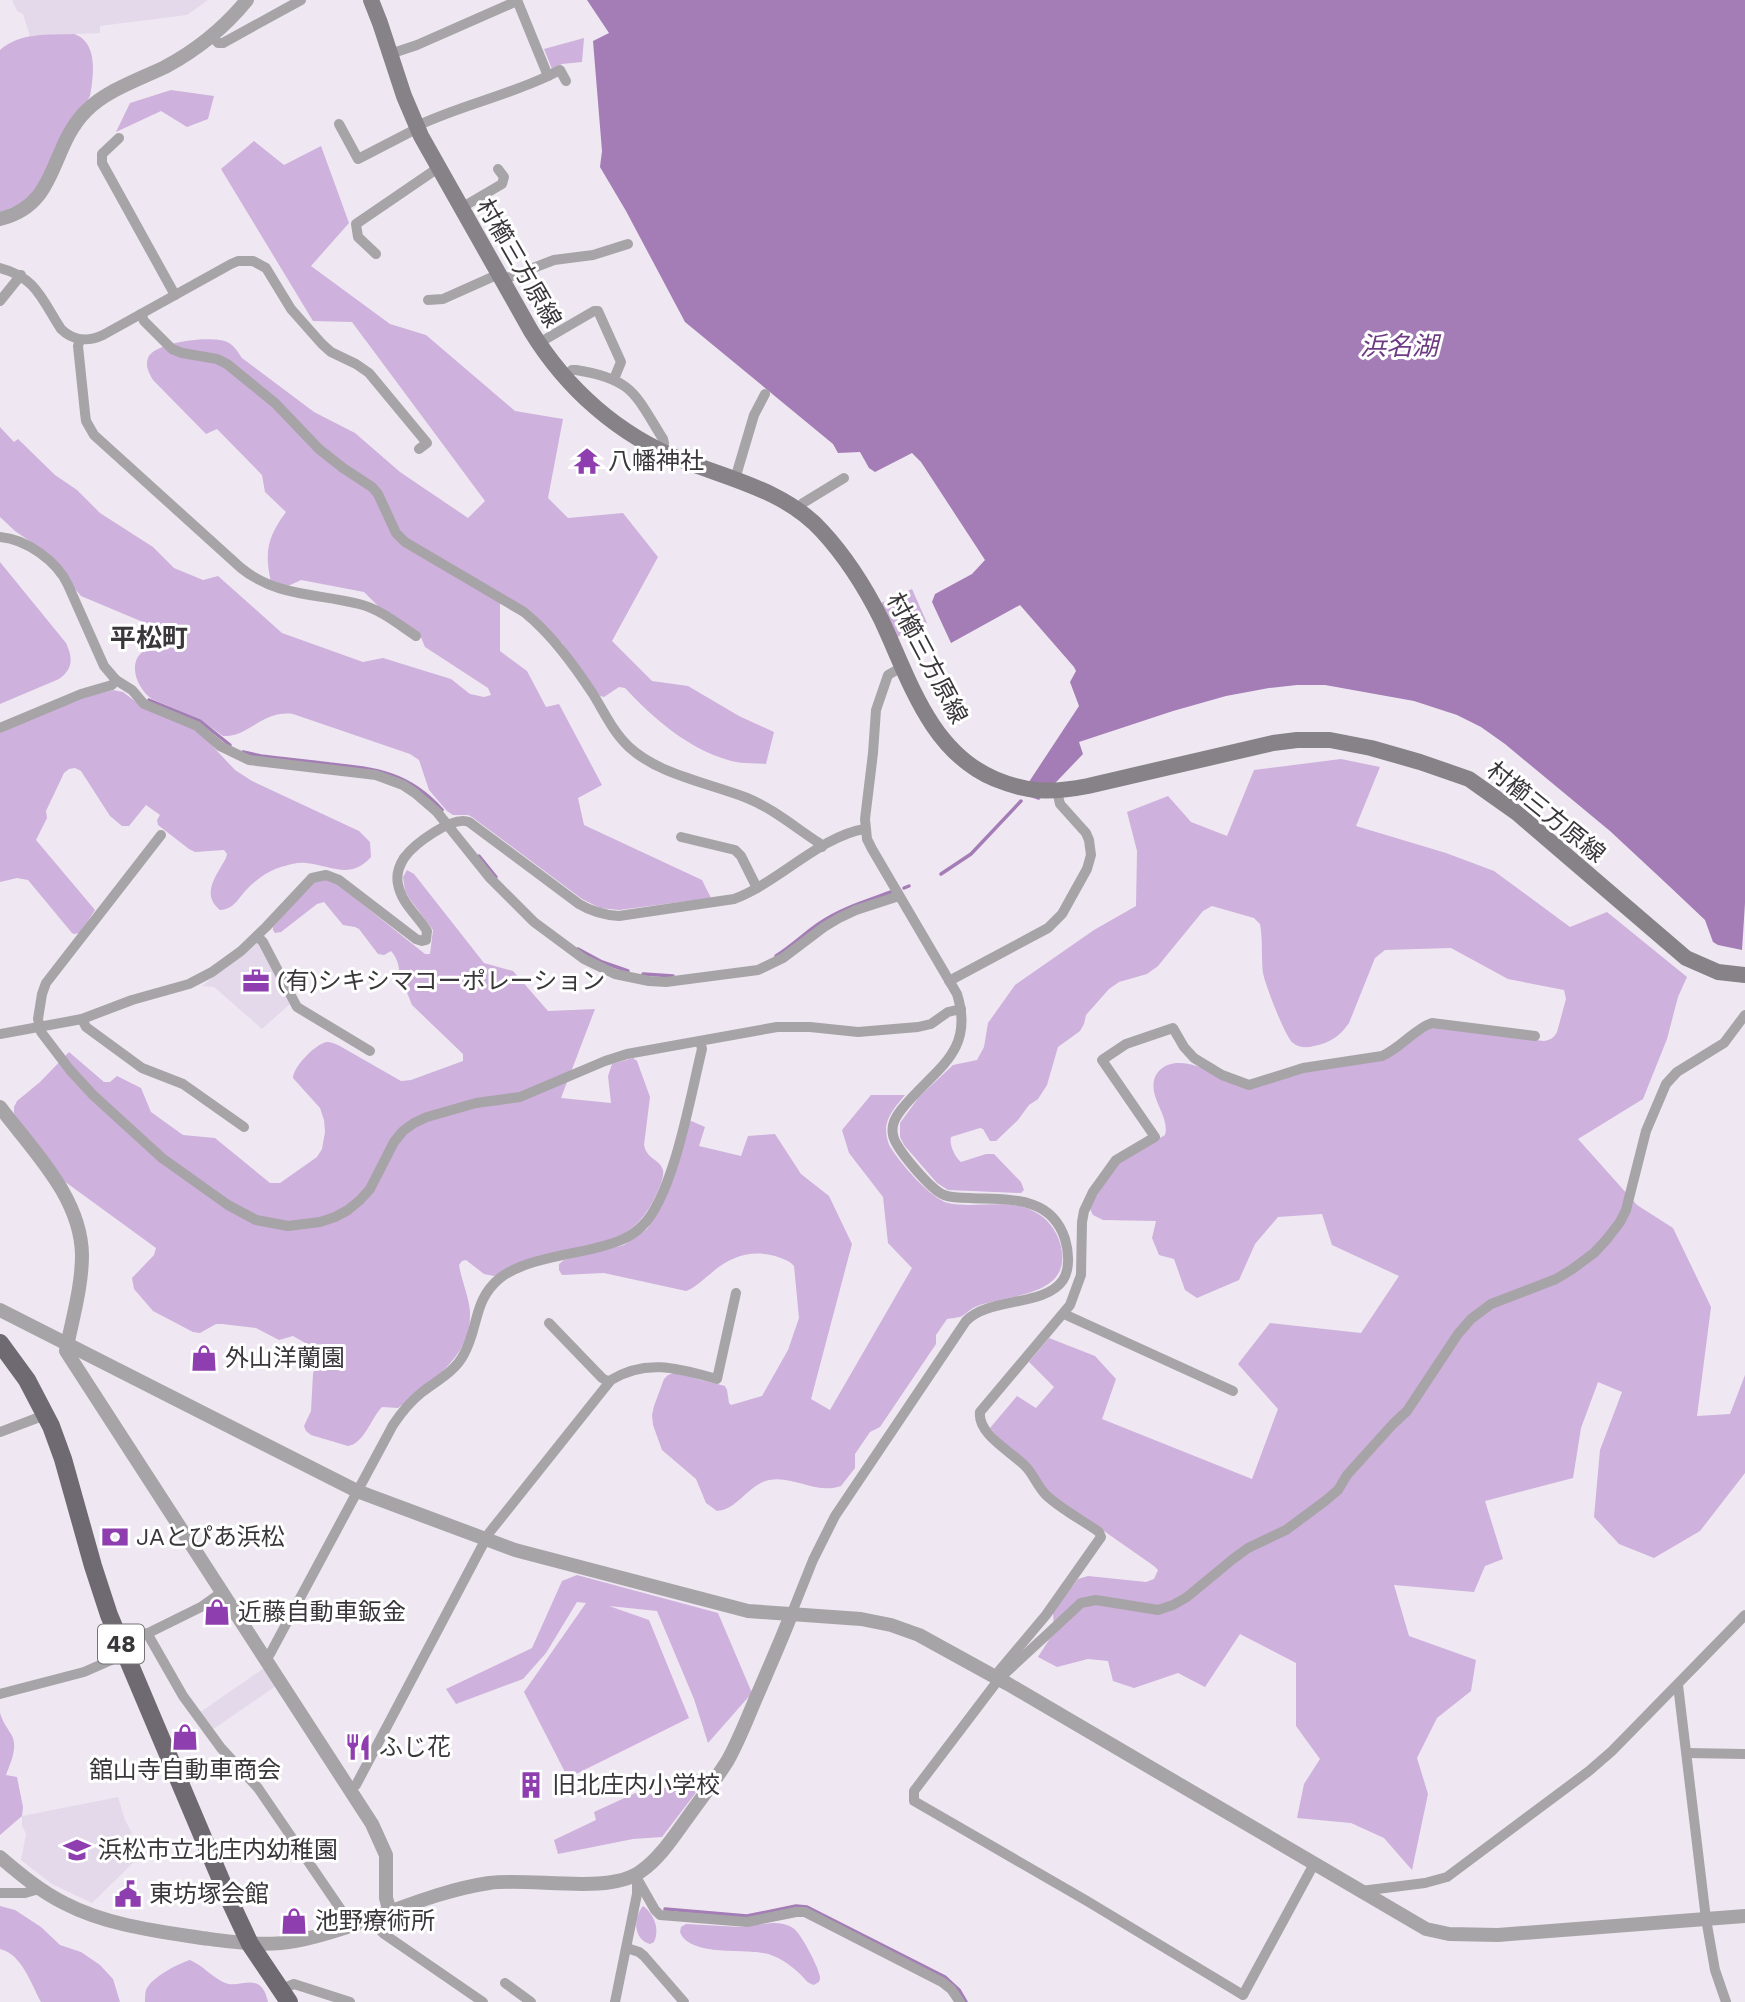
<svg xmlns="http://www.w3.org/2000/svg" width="1745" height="2002" font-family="'Work Sans','Noto Sans JP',sans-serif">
<rect width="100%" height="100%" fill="#efe8f2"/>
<!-- built -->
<g fill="#e4d9ea">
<path d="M12 0H208L187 15 100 26V33L30 36 23 14 17 11Z"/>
<path d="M257 942 259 943 290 1004 262 1029 214 987 202 986Z"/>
<path d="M264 1668 276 1686 212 1730 199 1713Z"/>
<path d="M118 1797 125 1820 132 1833 124 1842 139 1857 92 1903 52 1884 21 1860 26 1834 22 1826V1816Z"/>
</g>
<!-- green -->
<g fill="#ceb1dc">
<path d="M74 34C98 42 94 75 90 96L33 193 18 205 0 212V50C20 32 49 35 74 34Z"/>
<path d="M584 38 582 62 562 64 552 69 544 49Z"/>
<path d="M171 90 214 96 208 119 187 127 161 111 116 132 130 103Z"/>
<path d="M254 141 284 165 321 146 349 223 311 266 390 324 426 335 515 411 563 419 548 498 568 518 623 513 658 557 612 641 652 681 688 686 739 716 774 732 766 764C754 763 739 764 728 760 687 748 653 718 625 688L619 687 604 697 600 696 562 643 500 594V651L527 671 546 707 559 704 602 785 578 798 584 825 702 880 711 898 619 910 600 908 582 899 472 817 468 815H453L447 811 429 790 419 760 410 754 293 714C261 710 249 738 223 736L201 720 152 699C137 689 125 660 147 649 156 644 169 646 179 645L182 642 181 638 81 596 37 546 15 531 0 517V427L14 442 18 439 55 475 77 490 100 513 153 547 174 568 203 580 218 576 282 633 363 662 383 658 451 679 470 694 484 697 491 695 488 688 425 647 420 635 381 609 364 592 301 580 288 586 271 582C264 552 268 536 286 512L265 492 262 475 217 429 206 434 153 380C149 373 145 366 148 358 154 342 212 335 227 342 234 345 238 352 242 358L314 412 355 433 400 472 468 518 485 501 352 322 313 321 221 169Z"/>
<path d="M0 562 66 643C73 658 73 669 59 679L0 704Z"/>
<path d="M912 589 927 623 897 637 881 603Z"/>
<path d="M113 690 123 692 140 705 187 725 202 735 235 770 252 781 359 831 370 842 371 857C350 880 333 866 306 863 299 862 291 864 285 866 271 869 258 878 248 888 238 898 235 909 220 910 200 894 217 875 226 858L227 854 224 850 195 852 189 849 158 825 157 820 160 815 146 805 129 826H122L110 816 81 771 75 768 69 769 64 773 46 811 47 818 36 840 95 910 80 933 74 934 72 933 28 880 17 878 0 882V733L82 698Z"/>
<path d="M1341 759 1380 767 1356 826 1446 853 1494 871 1570 927 1607 912 1687 977 1678 997 1667 1039 1643 1099 1578 1139 1637 1205 1673 1228 1711 1307 1697 1416 1730 1414 1745 1375V1473L1700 1531 1654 1558 1619 1544 1594 1517 1600 1450 1622 1392 1598 1382 1581 1428 1573 1478 1485 1501 1503 1559 1485 1566 1474 1592 1394 1585 1409 1636 1476 1660 1471 1691 1437 1718 1417 1758 1428 1794 1412 1870 1384 1838 1351 1823 1297 1818 1304 1784 1320 1759 1296 1726V1663L1240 1634 1205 1687 1178 1673 1134 1688 1113 1681 1108 1661 1088 1659 1057 1667 1038 1657 1054 1632 1053 1611 1078 1579 1088 1576 1146 1582 1154 1579 1158 1570 1154 1566 1051 1494 990 1428 1017 1396 1036 1408 1054 1387 1029 1362 1049 1338 1095 1356 1116 1379 1102 1419 1252 1479 1278 1409 1238 1364 1270 1323 1361 1333 1399 1276 1332 1245 1322 1214 1278 1217 1255 1244 1239 1280 1197 1298 1185 1290 1174 1259 1159 1255 1152 1238 1156 1221 1103 1220 1093 1215 1090 1209 1092 1203 1114 1168 1125 1158 1165 1135C1169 1121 1157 1106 1154 1092 1153 1085 1153 1078 1158 1072 1178 1048 1224 1078 1245 1088L1292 1074 1378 1061 1433 1027 1544 1041C1550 1040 1554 1038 1557 1032L1566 999 1564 990 1508 979 1451 948 1385 950 1375 958 1349 1023C1340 1036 1330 1043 1314 1046 1307 1048 1299 1048 1293 1043 1285 1037 1265 984 1263 973 1261 957 1263 940 1260 924L1254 918 1212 906 1203 911 1158 966 1147 974 1119 982 1109 989 1086 1015 1084 1024 1080 1031 1058 1047 1047 1085 1038 1099 1029 1105 1018 1120 996 1141H990L983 1129 980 1128 951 1137C949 1145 955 1157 961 1162L986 1154H994L1021 1182 1024 1190 1021 1193 948 1190 937 1183 904 1145 900 1137V1123L919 1097 953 1065 977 1060 984 1047 988 1023 1015 985 1094 930 1136 906 1137 851 1127 812 1168 796 1191 822 1227 836 1254 770Z"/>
<path d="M407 870 414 874 484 963 513 971 548 1011 595 1009 561 1098 611 1103 608 1076 612 1064 633 1058 637 1061 650 1097 644 1145C647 1160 659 1158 663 1170 664 1175 662 1181 660 1186 651 1208 641 1224 620 1236L494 1276 484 1274 466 1260 462 1261 459 1265 460 1270C463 1284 469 1298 470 1312 472 1356 432 1380 402 1405L398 1408 382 1407C371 1418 364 1444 348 1446L311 1435 306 1431 304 1426 311 1411 313 1374 318 1357 314 1348 293 1336 279 1340 256 1328 222 1324H216L200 1333 193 1332 153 1311 134 1289 132 1278 154 1255 156 1248 64 1181 17 1120 14 1113V1107L17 1101 40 1082 69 1052 104 1082H110L117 1076 141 1088 151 1112 183 1135 215 1138 270 1183H280L317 1157 322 1149 325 1132 324 1120 320 1108 293 1078C293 1067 315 1044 327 1042 331 1042 333 1043 338 1045L401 1081 411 1080 463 1061V1054L412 1005 406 990 399 982C400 970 399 960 391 951L384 955 378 954 359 929 355 927 343 925 324 902 317 904 281 932 275 933 273 930V927L309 886 320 879 332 880 425 954H430L433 930 409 898 405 891 403 877Z"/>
<path d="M871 1095H905C897 1105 888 1114 886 1127 886 1134 887 1142 891 1148 900 1163 931 1199 948 1203 975 1209 1008 1198 1033 1211 1046 1217 1056 1229 1060 1243 1075 1295 1014 1294 980 1305 973 1307 968 1312 962 1316 958 1318 951 1318 947 1319L936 1335V1344L880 1427 870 1432 855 1454V1468L841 1486C817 1495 793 1475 769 1480 749 1484 737 1510 717 1511L706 1503 696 1479 662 1450 653 1425 652 1415 654 1406 664 1379 668 1375 674 1373 725 1386 727 1390 729 1403 731 1405 762 1396 788 1350 799 1318 794 1266C789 1260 783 1259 775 1256 749 1249 728 1258 709 1275 701 1281 696 1287 686 1291L604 1273 562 1275 559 1270V1264L564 1260 624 1245 647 1229 662 1205 689 1120 705 1127 699 1146 741 1156 748 1136 775 1134 801 1174 829 1196 852 1244 811 1399 830 1410 912 1268 888 1243 883 1197 849 1153 842 1130Z"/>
<path d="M577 1575 718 1613 752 1693 708 1743 694 1699 657 1611 609 1606 649 1620 689 1718 568 1778 524 1692 586 1603 577 1602 546 1653 523 1679 456 1704 446 1689 532 1648 562 1581Z"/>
<path d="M0 1713C3 1722 6 1726 11 1734 19 1747 10 1763 6 1775L17 1777 23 1807 22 1816 0 1835Z"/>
<path d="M700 1773 704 1782 662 1837 633 1839 558 1854 554 1840 596 1820 594 1812 642 1790 646 1796Z"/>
<path d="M0 1906 15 1910 41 1927 60 1945 81 1952 100 1965 113 1979 120 2002H41C31 1984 22 1954 0 1949Z"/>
<path d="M643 1906C654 1914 660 1929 654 1942L650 1944C633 1939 633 1918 643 1906Z"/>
<path d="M772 1923C780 1923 787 1924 793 1928 801 1933 819 1968 820 1977 820 1983 818 1982 814 1985 807 1983 806 1980 801 1975 791 1965 777 1955 763 1953 741 1949 689 1956 680 1932L681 1927 686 1924 741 1927Z"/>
<path d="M190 1960C202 1965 211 1976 223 1982 239 1991 261 1968 268 2002H145C145 1999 145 1993 146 1990 151 1978 177 1964 190 1960Z"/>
</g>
<!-- water -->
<path fill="#a47cb6" d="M587 0H1745V903L1742 950 1718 945 1713 942 1705 920 1668 885 1610 831 1505 744 1481 727 1457 715 1414 701 1325 685H1297L1269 688 1226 696 1173 711 1079 742 1083 754 1039 800 1021 794 1079 706 1070 682 1076 671 1074 667 1020 605 951 643 932 602 935 594 972 574 985 560 921 462 912 453 875 472 869 468 860 452 838 453 833 444 685 322 626 211 600 167 602 151 593 41 609 33Z"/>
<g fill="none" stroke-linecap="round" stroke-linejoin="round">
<!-- stream -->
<g stroke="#a47cb6" stroke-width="3.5">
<path d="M149 700 200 721 230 745"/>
<path d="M243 752 261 756C284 759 307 761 330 764 377 769 409 773 442 810"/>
<path d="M479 856 496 877"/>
<path d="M941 874 971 854 1021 801"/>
<path d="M904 888 909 886"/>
<path d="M578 949 602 962 628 971"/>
<path d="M776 956C792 946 805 933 820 923 842 908 867 901 891 892"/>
<path d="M643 974 673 976"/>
<path d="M665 1909 747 1916 796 1906 807 1907 945 1977 959 1990 966 2002"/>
</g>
<!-- minor -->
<g stroke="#a7a4a8" stroke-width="10">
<path d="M212 36 218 43H223L301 0"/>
<path d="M390 54 417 45 517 1"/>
<path d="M548 76 560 70 566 81"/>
<path d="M339 124 358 159 418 128"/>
<path d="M417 126C459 106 506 96 548 76L517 0"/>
<path d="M119 138 102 154V163L175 295"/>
<path d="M461 208 502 184 504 177 498 169"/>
<path d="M376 254 358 237 356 224 438 168"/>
<path d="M0 268C36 277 42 300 61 329 73 341 88 342 103 335L231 264 238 261H253L266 268 291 309 322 344 331 352 356 364 369 373 427 443 419 449"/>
<path d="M502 280 554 260 593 255 628 244"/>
<path d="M428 300 443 299 499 274"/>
<path d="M0 301 21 275"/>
<path d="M141 314 144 321 172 349 182 353 217 359 227 364 275 403 319 449 343 468 372 487 378 494 396 533 405 542 524 612C552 635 573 664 593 694 604 712 613 732 629 747 659 775 709 783 747 798 772 808 796 828 819 843L822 847"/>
<path d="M80 340 78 346 85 413 86 421 94 435 241 568C277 597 316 593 359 604 380 609 398 624 416 636"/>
<path d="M539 343 594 311H598L621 362 614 379"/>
<path d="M564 377 572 370H576C633 379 635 394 663 439L664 443 662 451"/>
<path d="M735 479 754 415 765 394"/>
<path d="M798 509 803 503 844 478"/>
<path d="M0 537C26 539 57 561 68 585L104 666 116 680 132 690 144 704 197 726 220 746 249 760 376 775 403 785 415 793 437 812 490 878 534 922 584 959 615 974 649 981 666 982 758 970 783 958 824 927 839 918 856 910 899 896"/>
<path d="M0 728 81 694 112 685 116 680"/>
<path d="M161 835 46 983 42 994 38 1019 41 1032 70 1070 93 1095 162 1158 228 1205 256 1220 288 1226 320 1222 335 1217 348 1210 360 1200 370 1189 394 1142 403 1131 414 1123 427 1117 476 1103 520 1097 605 1061 627 1054 777 1027H810L858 1032 918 1027 931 1024 948 1012 961 1009"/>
<path d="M681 837 735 850 741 856 757 888"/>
<path d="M257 936 263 942 297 1007 370 1051"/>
<path d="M949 981 1048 928 1062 914 1087 869 1091 855 1089 840 1086 833 1060 804 1057 791"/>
<path d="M82 1019 86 1027 142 1068 183 1084 244 1127"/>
<path d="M0 1034 82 1019 132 1000 189 984 212 972 241 951 266 927 312 878 326 875 339 880 416 939 422 941 426 940 427 931C418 916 401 903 398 884 396 875 399 866 404 858 414 844 453 815 469 822L579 904C592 912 604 915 619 916L734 899C776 884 822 835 865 829"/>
<path d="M1064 1314 1233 1391"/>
<path d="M549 1323 602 1378 609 1382"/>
<path d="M0 1432 45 1415"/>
<path d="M791 1615 813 1560 835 1516 966 1321C988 1297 1045 1307 1063 1280 1070 1269 1069 1252 1065 1239 1051 1195 1008 1200 970 1198 962 1198 952 1198 944 1195 931 1190 895 1148 893 1135 891 1125 895 1118 901 1110 932 1070 976 1054 957 994L872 849 867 839 865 819 873 753 876 710 888 675 902 667"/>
<path d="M147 1633 183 1696 221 1748 258 1788 346 1917 349 1926"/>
<path d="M122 1646 201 1607 222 1592"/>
<path d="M264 1658 270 1654 393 1425C401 1413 410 1402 421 1393 436 1381 455 1372 464 1354 479 1327 473 1300 500 1278 523 1260 567 1255 596 1248 614 1243 630 1239 643 1225 674 1194 691 1093 702 1049L700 1041"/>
<path d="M999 1679V1671L1046 1615 1101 1537 1099 1532C1082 1520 1061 1509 1046 1495 1038 1487 1034 1476 1027 1468 1014 1453 977 1435 980 1412L1070 1305 1081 1275 1082 1222 1084 1211 1093 1192 1116 1160 1155 1137 1102 1060 1126 1044 1173 1028 1184 1047 1194 1058 1222 1075 1249 1085 1303 1068 1382 1056C1401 1048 1414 1029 1432 1023L1535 1036"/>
<path d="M1678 1685 1706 1919 1715 1970 1726 2002"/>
<path d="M0 1694 84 1672 125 1654"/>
<path d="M1687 1753 1745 1754"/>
<path d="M349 1789 356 1785 489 1533 611 1380C647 1358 680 1369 717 1379L736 1293"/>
<path d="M1314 1864 1243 1995 1087 1901 914 1801V1791L999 1679 1081 1603 1096 1600 1158 1610 1173 1605 1187 1597 1233 1559 1248 1548 1286 1530 1325 1501 1338 1490 1347 1475 1393 1424 1407 1411 1458 1334 1471 1319 1491 1304 1556 1279 1571 1270 1594 1253 1607 1239 1620 1222 1626 1210 1646 1131 1666 1084 1677 1072 1724 1043 1745 1015"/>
<path d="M635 1875 655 1910 660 1915 747 1922 796 1912H805L942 1982 951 1989 960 2002"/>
<path d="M1361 1891 1425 1883 1447 1877 1589 1771 1612 1751 1745 1615"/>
<path d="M0 1893H25L39 1889"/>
<path d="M372 1918 377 1927 384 1934 483 2002"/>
<path d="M627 1948 639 1952 644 1956 684 2002"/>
<path d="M505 1983 531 2002"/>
<path d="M281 1991 289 1986 294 1984 350 2002"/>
<path d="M615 2002 637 1894V1881"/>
</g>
<!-- tertiary -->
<g stroke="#a7a4a8" stroke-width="14">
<path d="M0 219C59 205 49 148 86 111 107 90 138 80 165 67 197 50 224 28 247 0"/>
<path d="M0 1107C33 1151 81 1197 82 1255 82 1287 72 1320 66 1351L372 1824 386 1855V1898L390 1912"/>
<path d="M0 1310 357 1491 515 1550 748 1611 861 1619 891 1625 919 1635 1008 1684 1426 1929 1449 1934 1498 1935 1745 1916"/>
<path d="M0 1857C20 1874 40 1891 64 1903 106 1925 156 1931 202 1938 233 1942 265 1947 296 1941 362 1928 422 1893 489 1883 531 1877 607 1895 640 1872 659 1859 672 1839 685 1821 699 1801 715 1781 728 1760 739 1740 747 1719 756 1698 768 1670 780 1643 791 1615"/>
</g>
<!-- secondary -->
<path stroke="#868288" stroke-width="16" d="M371 0 380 23 404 96 421 136 531 331C566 388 618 435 682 460 730 479 786 491 822 531 846 557 865 587 881 619 909 678 929 751 995 779 1029 793 1052 793 1088 786L1273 743 1297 740H1330L1371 748 1420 762 1469 779 1517 813 1686 958 1718 972 1745 975"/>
<!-- primary -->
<path stroke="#6f6971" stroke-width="18" d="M0 1343 27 1380 51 1426 63 1459 93 1566 109 1615 229 1899 250 1944 289 2002"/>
</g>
<!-- icons -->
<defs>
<symbol id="temple-bare" viewBox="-9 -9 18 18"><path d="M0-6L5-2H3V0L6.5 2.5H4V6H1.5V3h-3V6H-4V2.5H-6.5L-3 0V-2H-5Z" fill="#8e3eae" stroke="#fff" stroke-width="2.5" paint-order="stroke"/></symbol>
<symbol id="office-bare" viewBox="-9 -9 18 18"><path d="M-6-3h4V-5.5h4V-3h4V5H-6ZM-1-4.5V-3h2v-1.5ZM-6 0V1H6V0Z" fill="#8e3eae" stroke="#fff" stroke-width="2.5" paint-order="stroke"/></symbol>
<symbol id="shop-bare" viewBox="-9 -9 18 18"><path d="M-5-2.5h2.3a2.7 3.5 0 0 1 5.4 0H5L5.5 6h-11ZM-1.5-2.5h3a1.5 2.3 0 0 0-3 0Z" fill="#8e3eae" stroke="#fff" stroke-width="2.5" paint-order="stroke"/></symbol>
<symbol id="bank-bare" viewBox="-9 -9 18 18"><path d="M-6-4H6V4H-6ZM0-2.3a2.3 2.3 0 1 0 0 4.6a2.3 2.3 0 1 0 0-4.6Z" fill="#8e3eae" stroke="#fff" stroke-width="2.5" paint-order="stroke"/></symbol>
<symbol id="restaurant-bare" viewBox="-9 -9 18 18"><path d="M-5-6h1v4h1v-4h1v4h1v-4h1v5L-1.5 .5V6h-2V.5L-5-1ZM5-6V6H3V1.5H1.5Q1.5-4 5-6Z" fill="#8e3eae" stroke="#fff" stroke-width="2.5" paint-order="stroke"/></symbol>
<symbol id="building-bare" viewBox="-9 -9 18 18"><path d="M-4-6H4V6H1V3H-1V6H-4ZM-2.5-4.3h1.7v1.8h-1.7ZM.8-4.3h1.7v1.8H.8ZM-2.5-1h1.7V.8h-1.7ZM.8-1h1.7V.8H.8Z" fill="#8e3eae" stroke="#fff" stroke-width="2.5" paint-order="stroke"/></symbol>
<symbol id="school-bare" viewBox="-9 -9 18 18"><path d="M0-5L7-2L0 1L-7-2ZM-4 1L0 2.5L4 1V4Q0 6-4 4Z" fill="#8e3eae" stroke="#fff" stroke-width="2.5" paint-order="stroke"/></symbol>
<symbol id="civic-bare" viewBox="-9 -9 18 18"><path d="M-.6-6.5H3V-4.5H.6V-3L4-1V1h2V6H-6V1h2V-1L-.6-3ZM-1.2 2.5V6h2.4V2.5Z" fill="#8e3eae" stroke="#fff" stroke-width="2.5" paint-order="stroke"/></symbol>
</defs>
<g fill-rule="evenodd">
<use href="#temple-bare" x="568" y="442" width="38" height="38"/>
<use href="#office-bare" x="237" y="962" width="38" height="38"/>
<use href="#shop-bare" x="185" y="1339" width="38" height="38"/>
<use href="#bank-bare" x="96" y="1518" width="38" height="38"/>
<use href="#shop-bare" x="198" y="1593" width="38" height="38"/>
<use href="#shop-bare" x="166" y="1718" width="38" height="38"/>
<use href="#restaurant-bare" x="339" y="1728" width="38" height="38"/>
<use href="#building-bare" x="512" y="1766" width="38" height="38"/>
<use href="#school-bare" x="58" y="1831" width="38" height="38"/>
<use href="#civic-bare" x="109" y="1875" width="38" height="38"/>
<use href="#shop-bare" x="275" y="1902" width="38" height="38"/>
</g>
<g text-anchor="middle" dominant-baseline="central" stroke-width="6" stroke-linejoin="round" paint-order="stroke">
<!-- shield labels -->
<rect fill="#fff" stroke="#757376" stroke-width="2" x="98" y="1624.5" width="46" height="39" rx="5"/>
<g font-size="23" font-weight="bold" fill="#3a373b">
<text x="121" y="1644">48</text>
</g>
<!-- street labels -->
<g font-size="24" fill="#3a373b" stroke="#fff">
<text transform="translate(519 263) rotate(60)">村櫛三方原線</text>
<text transform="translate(927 658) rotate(62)">村櫛三方原線</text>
<text transform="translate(1546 812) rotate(39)">村櫛三方原線</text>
</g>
<!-- poi labels -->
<g font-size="24" fill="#3a373b" stroke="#fff" text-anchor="start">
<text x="608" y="461">八幡神社</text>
<text x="277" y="981">(有)シキシマコーポレーション</text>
<text x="225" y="1358">外山洋蘭園</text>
<text x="136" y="1537">JAとぴあ浜松</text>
<text x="238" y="1612">近藤自動車鈑金</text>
<text x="379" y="1747">ふじ花</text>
<text x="185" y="1770" text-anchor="middle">舘山寺自動車商会</text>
<text x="552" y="1785">旧北庄内小学校</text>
<text x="98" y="1850">浜松市立北庄内幼稚園</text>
<text x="149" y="1894">東坊塚会館</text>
<text x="315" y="1921">池野療術所</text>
</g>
<!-- water labels -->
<g font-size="26" font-style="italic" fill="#6d3b83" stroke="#fff">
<text x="1399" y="346">浜名湖</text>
</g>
<!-- neighbourhood labels -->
<g font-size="26" font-weight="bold" fill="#3a373b" stroke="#fff">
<text x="149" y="638">平松町</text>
</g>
</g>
</svg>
